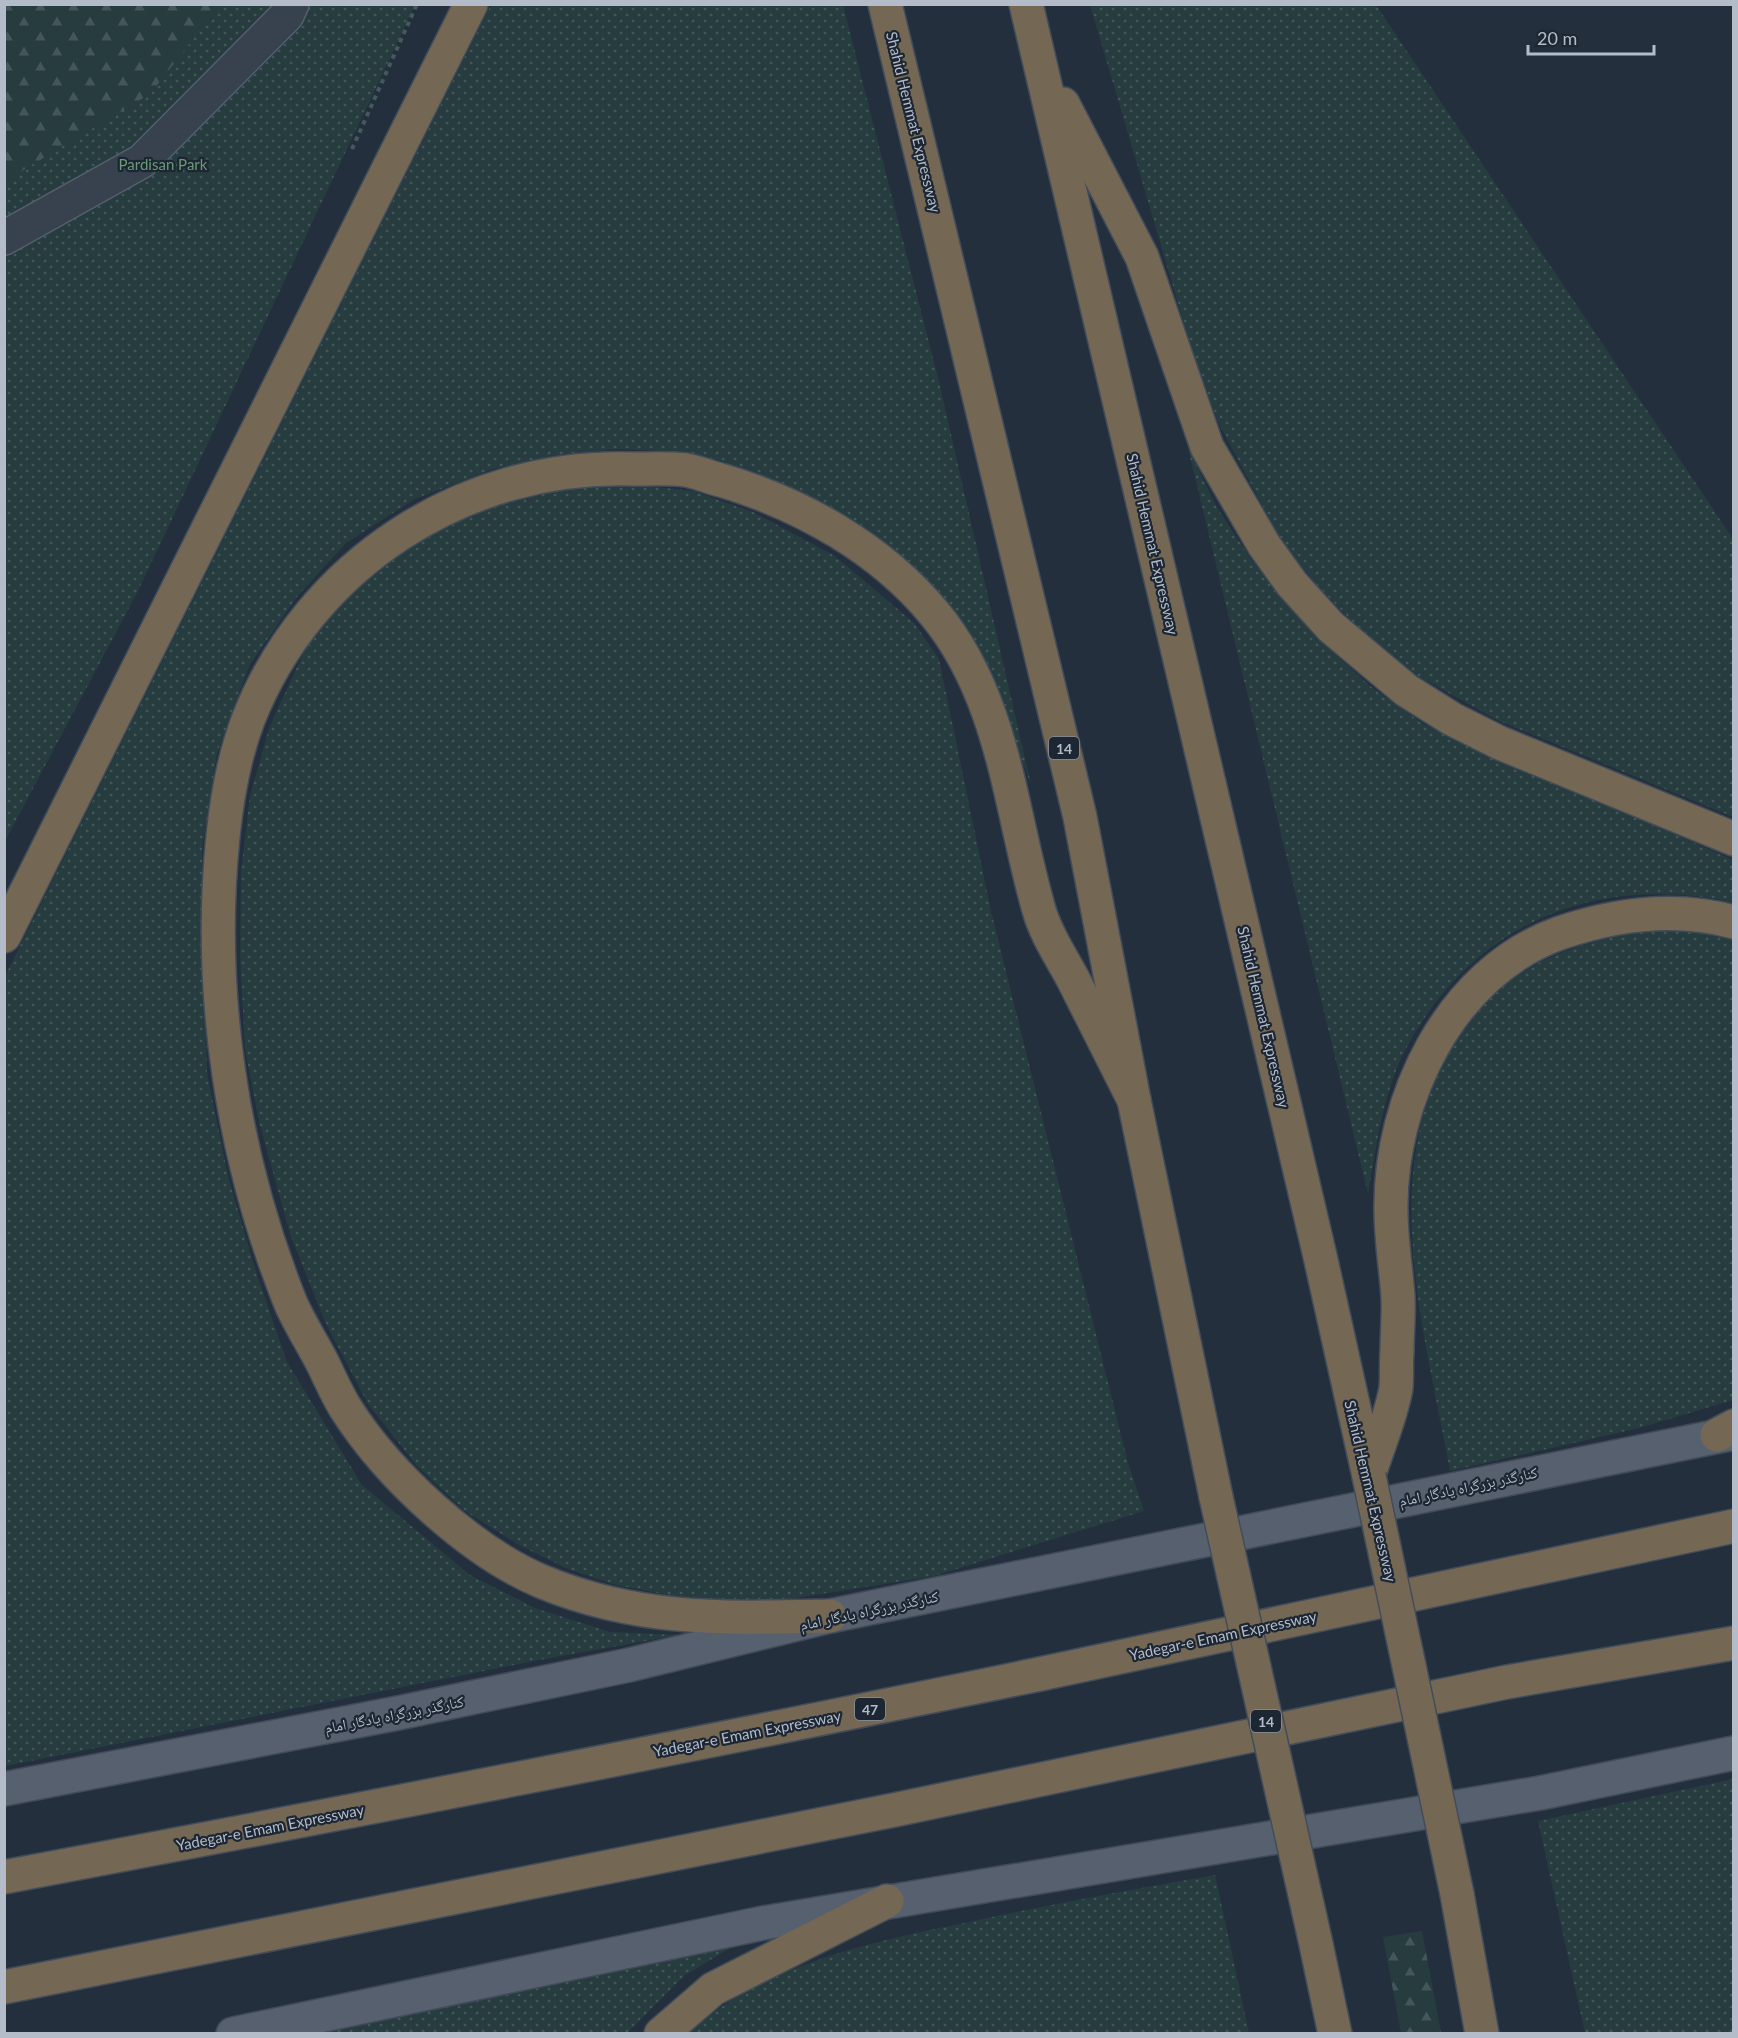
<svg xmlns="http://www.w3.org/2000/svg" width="1738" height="2038" font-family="Lato,'Noto Naskh Arabic',sans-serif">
<defs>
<pattern id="green-dots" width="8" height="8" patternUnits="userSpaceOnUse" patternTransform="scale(1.5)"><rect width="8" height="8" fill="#263c3f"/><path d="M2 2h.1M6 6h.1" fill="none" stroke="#435659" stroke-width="1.8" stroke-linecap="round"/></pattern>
<pattern id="forest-firs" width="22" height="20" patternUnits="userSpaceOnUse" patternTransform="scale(1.5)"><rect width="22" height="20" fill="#263c3f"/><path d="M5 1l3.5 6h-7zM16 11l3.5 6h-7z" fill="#435659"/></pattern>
</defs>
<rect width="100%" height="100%" fill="#242f3e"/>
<!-- green -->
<g fill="url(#green-dots)">
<path d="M5 5H415L137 593 5 841Z"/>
<path d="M491 5H843L939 382 1031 785 991 674 969 630 940 593 911 563 832 509 784 486 732 466 676 452 619 449 556 455 493 469 415 499 346 543 296 598 249 666 217 754 202 849 207 1073 228 1176 256 1272 287 1362 362 1485 470 1575 535 1608 610 1632 679 1635 539 1660 5 1766 4 978Z"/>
<path d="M1090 5H1376L1733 539V817L1497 720 1411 672 1366 636 1317 585 1282 542 1219 424 1194 357Z"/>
<path d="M1188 448 1216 506 1253 562 1332 651 1370 686 1425 725 1733 860V902C1597 873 1476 922 1408 1045 1383 1090 1377 1144 1368 1194Z"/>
<path d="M628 484 693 491 753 512 835 556 914 623 939 659 991 911 1128 1463 1144 1511 934 1576 777 1601 717 1604 616 1585 568 1569 519 1545 465 1511 417 1466 368 1404 326 1324 290 1234 259 1122 245 1049 240 954 241 872 250 796 269 728 304 652 335 609 383 560 449 517 561 487Z"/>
<path d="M1658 929 1694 931 1733 940V1400L1639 1428 1450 1471C1425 1332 1375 1171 1455 1041 1501 966 1574 941 1658 929Z"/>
<path d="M1733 1779V2033H1585L1538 1821Z"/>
<path d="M1215 1875 1249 2033 686 2034C771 1961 872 1942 978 1920 1057 1903 1136 1889 1215 1875Z"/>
<path d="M742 1941 685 1975 627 2033 312 2034Z"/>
</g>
<!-- forest -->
<g fill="url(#forest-firs)">
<path d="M5 4H220V5L150 94 5 181Z"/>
<path d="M1422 1931 1441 2033H1401L1383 1937Z"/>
</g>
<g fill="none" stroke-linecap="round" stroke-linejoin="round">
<defs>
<path id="minor" d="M4 238 142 161 287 15 292 4"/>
<g id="major">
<path d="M4 1789 398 1713 629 1665 830 1616 1734 1433"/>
<path d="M233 2034 763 1923 1540 1793 1734 1753"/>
</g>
<g id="highway">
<path d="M885 4 1080 817 1134 1100 1216 1497"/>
<path d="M1026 4 1320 1256 1369 1476"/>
<path d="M1063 104 1142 257 1207 447 1264 545 1292 584 1331 627 1406 690 1452 719 1500 743 1734 839"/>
<path d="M4 936 471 4"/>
<path d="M1717 1435 1734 1426"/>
<path d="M1369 1475C1378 1446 1391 1417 1396 1388 1397 1376 1396 1363 1397 1351 1397 1333 1399 1315 1398 1297 1396 1268 1391 1240 1391 1211 1389 1100 1450 972 1560 933 1616 914 1675 906 1734 922"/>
<path d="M830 1616C728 1618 640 1622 543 1582 471 1552 388 1475 346 1409 337 1395 330 1378 322 1362 312 1343 300 1324 291 1304 232 1157 207 993 223 836 227 797 234 757 248 720 309 564 465 463 633 469 650 469 669 468 686 470 698 472 711 478 724 481 803 505 881 549 934 613 1004 697 1010 810 1039 910 1046 935 1062 958 1074 981 1094 1021 1114 1060 1134 1100"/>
<path d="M4 1877C350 1812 695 1745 1040 1674 1271 1626 1502 1574 1734 1526"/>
<path d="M1457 1894 1482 2034"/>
<path d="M1316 1944 1335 2034"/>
<path d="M4 1987 894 1810 1507 1682 1734 1643"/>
<path d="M661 2034 713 1989 887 1901"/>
</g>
</defs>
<!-- minor casing -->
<use href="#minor" stroke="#565f6c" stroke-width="36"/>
<!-- major casing -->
<use href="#major" stroke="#414a57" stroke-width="36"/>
<!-- highway casing -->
<use href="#highway" stroke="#434c59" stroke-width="36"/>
<!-- path -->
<path stroke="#44595c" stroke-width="4" stroke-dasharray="4.5 4.5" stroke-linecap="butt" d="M352 149 417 4"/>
<!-- minor -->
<use href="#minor" stroke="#38414e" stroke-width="33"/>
<!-- major -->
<use href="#major" stroke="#56606e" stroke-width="33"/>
<!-- highway -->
<use href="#highway" stroke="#746855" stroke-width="33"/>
<defs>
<g id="highway-bridge">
<path d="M1369 1476 1457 1894"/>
<path d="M1216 1497 1316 1944"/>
</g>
</defs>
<!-- highway-bridge casing -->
<use href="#highway-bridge" stroke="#434c59" stroke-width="36" stroke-linecap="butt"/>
<!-- highway-bridge -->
<use href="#highway-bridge" stroke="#746855" stroke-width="33"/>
</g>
<g text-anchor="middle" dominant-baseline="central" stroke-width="4.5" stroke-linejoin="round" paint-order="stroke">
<!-- shield labels -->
<g fill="#1d2633" stroke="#878f9c" stroke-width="1.5">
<rect x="1049" y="737" width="30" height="22" rx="4.5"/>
<rect x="855" y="1698" width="30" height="22" rx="4.5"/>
<rect x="1251" y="1710" width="30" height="22" rx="4.5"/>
</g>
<g font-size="14" font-weight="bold" fill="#b4bcc9">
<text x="1064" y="748">14</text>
<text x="870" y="1709">47</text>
<text x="1266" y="1721">14</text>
</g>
<!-- street labels -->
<g font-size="15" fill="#b4bcc9" stroke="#1d2633">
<text transform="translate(914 122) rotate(76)">Shahid Hemmat Expressway</text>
<text transform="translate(1153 544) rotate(77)">Shahid Hemmat Expressway</text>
<text transform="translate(1264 1017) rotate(77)">Shahid Hemmat Expressway</text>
<text transform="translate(1468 1486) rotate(-12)">کنارگذر بزرگراه یادگار امام</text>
<text transform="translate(1371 1491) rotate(77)">Shahid Hemmat Expressway</text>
<text transform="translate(869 1610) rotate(-12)">کنارگذر بزرگراه یادگار امام</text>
<text transform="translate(1223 1635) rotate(-12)">Yadegar-e Emam Expressway</text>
<text transform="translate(394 1714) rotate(-11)">کنارگذر بزرگراه یادگار امام</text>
<text transform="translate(747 1733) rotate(-11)">Yadegar-e Emam Expressway</text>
<text transform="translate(270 1827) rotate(-11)">Yadegar-e Emam Expressway</text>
</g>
<!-- park labels -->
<g font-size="15" fill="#6b9a76" stroke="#1d2633">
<text x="163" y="164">Pardisan Park</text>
</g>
</g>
<!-- border -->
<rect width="1738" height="2038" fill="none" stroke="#b4bcc9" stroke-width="12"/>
<!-- scale -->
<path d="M1528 45v9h126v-9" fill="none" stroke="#b4bcc9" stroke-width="3"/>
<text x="1537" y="45" font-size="18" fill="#b4bcc9" stroke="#1d2633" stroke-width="4.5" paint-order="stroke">20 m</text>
</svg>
